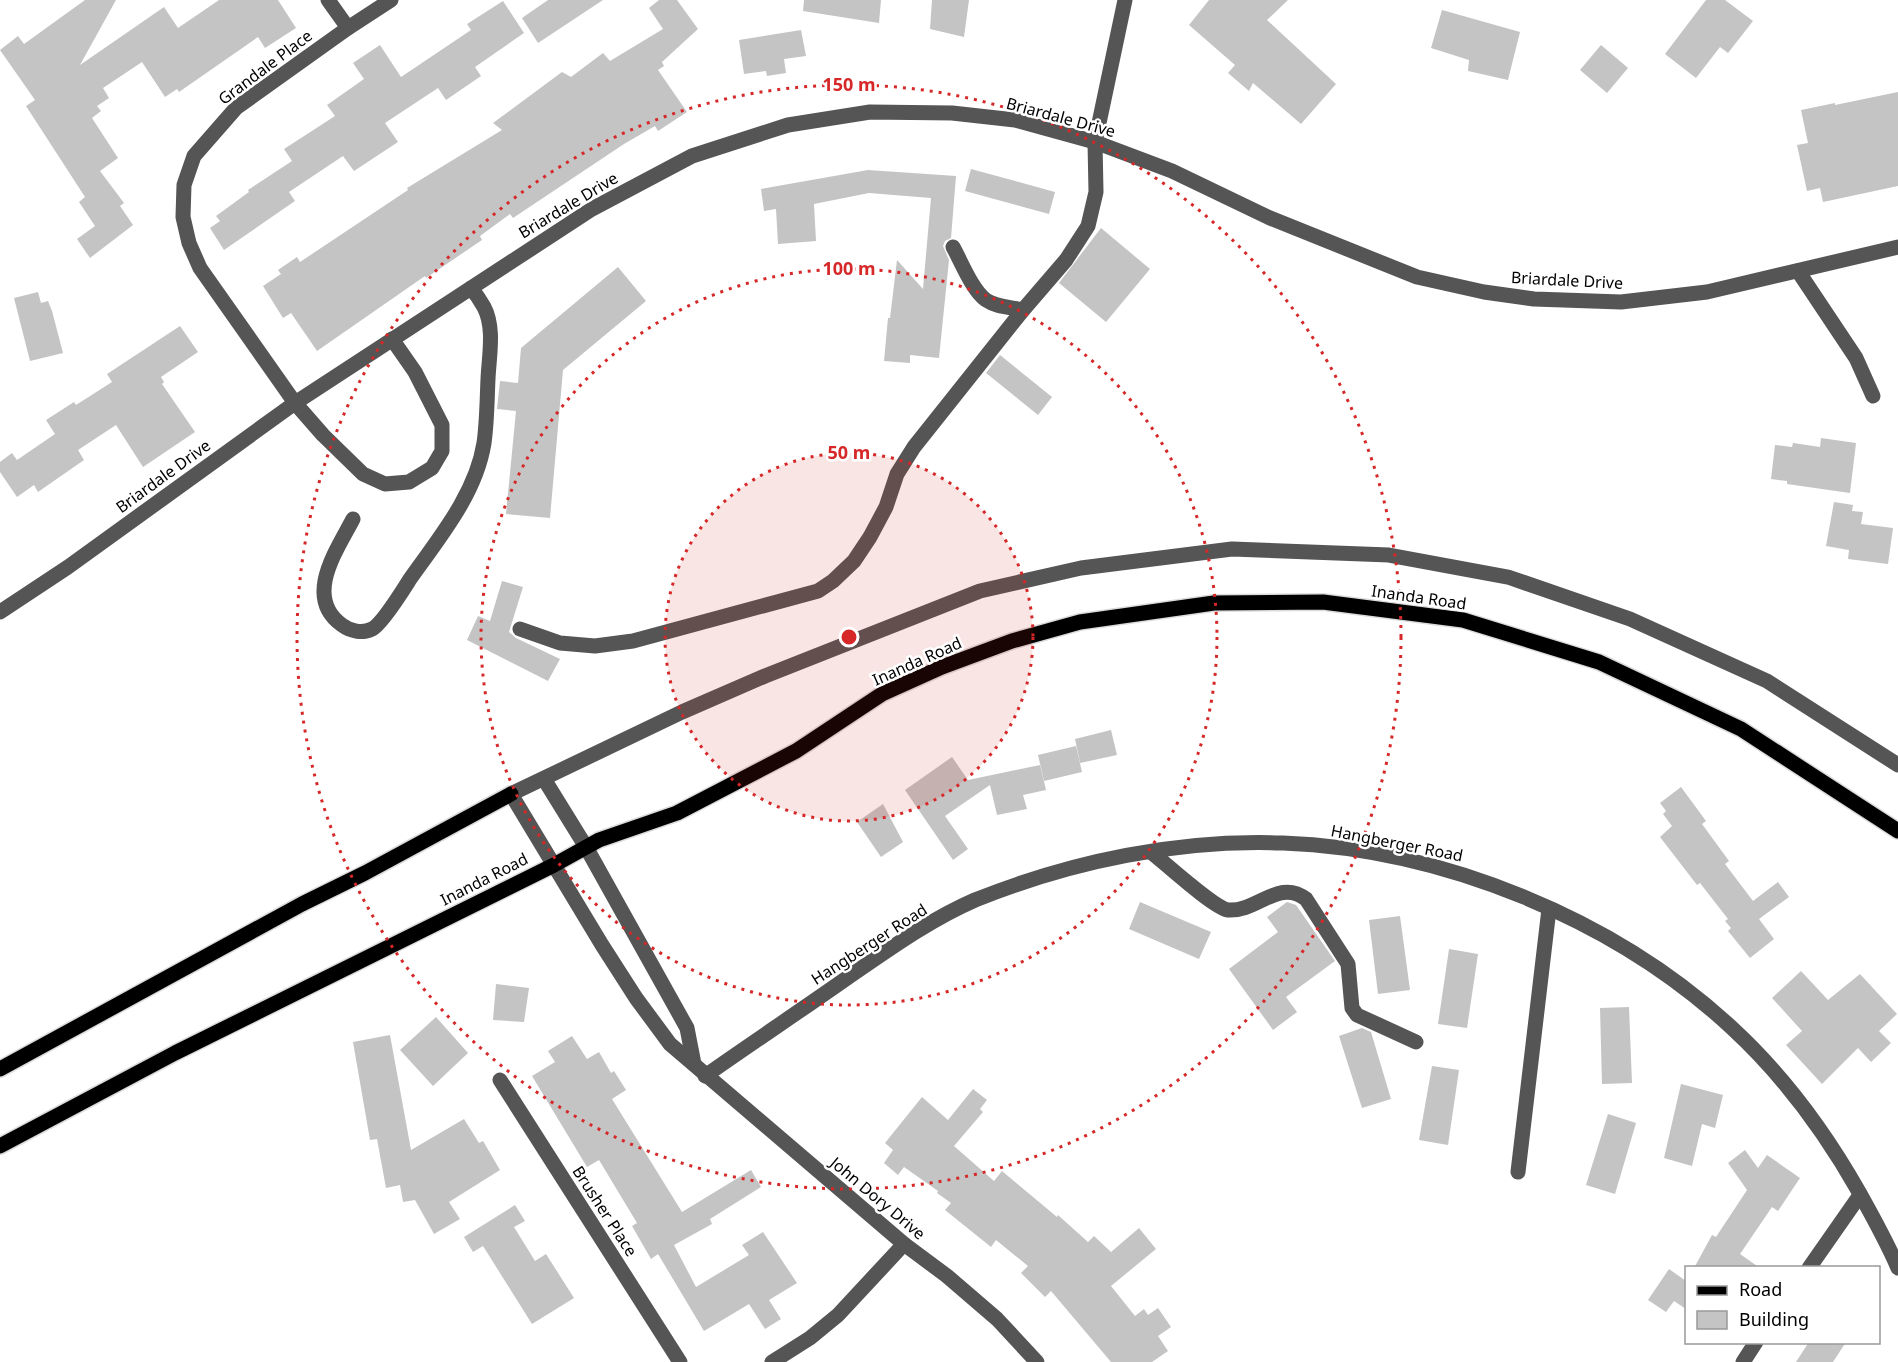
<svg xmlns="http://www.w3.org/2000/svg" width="1898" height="1362" font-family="'Noto Sans',sans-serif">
<rect width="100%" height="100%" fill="#fff"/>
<!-- building -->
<g fill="#c4c4c4">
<path d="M85 0H116L80 65 164 7 178 28 219 0H278L296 28 265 48 258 37 179 92 177 89 165 97 142 62 103 88 109 98 97 106 101 111 92 118 118 158 100 171 124 203 120 206 133 225 90 258 77 239 95 226 79 202 85 197 26 106 35 100 0 50 18 36 24 44Z"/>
<path d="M548 0H603L538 43 522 18Z"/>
<path d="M659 0H677L698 29 662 62 664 66 658 70 687 112 658 131 655 126 624 144 513 218 510 214 480 236 482 240 426 278 425 276 317 351 291 313 283 318 263 286 281 274 278 270 297 257 300 262 408 190 407 188 502 130 493 123 562 72 571 77 603 53 610 61 663 29 649 8Z"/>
<path d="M804 0H881L879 23 803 11Z"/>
<path d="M932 0H969L964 37 930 29Z"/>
<path d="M1209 0H1288L1267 20 1336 84 1301 124 1253 83 1249 91 1228 73 1235 65 1189 25Z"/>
<path d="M1706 0H1725L1753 21 1728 53 1720 47 1696 78 1665 54Z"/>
<path d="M503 1 524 33 475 67 481 76 446 100 438 88 385 123 398 142 354 171 343 156 289 192 295 201 224 250 210 228 220 221 216 216 249 192 248 190 292 161 284 149 335 116 327 105 364 79 353 63 380 45 401 77 471 30 467 24Z"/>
<path d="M1442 10 1520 32 1508 80 1468 71 1469 60 1431 48Z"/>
<path d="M801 30 806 56 784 59 786 73 767 76 766 71 744 74 739 40Z"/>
<path d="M1601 45 1628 68 1607 93 1580 70Z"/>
<path d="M1898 92V186L1823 202 1820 188 1807 191 1797 145 1808 143 1801 110 1835 103V105Z"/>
<path d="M971 169 1055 192 1049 214 965 191Z"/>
<path d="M868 170 956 176 951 238 945 241 943 246 949 260 939 358 910 355V363L884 361 888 318H890L897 260 923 289 931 198 869 193 814 204 816 241 778 244 776 209 764 211 761 189Z"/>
<path d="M1101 228 1150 269 1106 322 1059 283Z"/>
<path d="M618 267 646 301 563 370 550 518 506 514 516 411 497 409 500 381 518 383 521 348Z"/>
<path d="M38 292 41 303 48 301 52 311 63 353 30 361 14 298Z"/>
<path d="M180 326 198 352 161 377 164 382 162 384 195 432 143 467 116 425 78 450 84 460 38 492 34 485 17 497 0 472V462L12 453 17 460 55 434 46 420 74 402 76 405 112 382 107 374Z"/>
<path d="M1000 355 1052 397 1038 415 986 373Z"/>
<path d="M1821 438 1856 443 1850 493 1787 484V481L1771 479 1775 445 1792 447 1793 443 1820 447Z"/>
<path d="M1834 502 1853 505 1852 511 1863 512 1861 524 1893 528 1888 564 1848 559 1849 550 1826 546Z"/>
<path d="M502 581 523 587 509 632 516 638 560 659 548 681 467 640 478 616 490 621Z"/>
<path d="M1111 730 1117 755 1080 763 1075 739Z"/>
<path d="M1076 746 1082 772 1044 781 1038 755Z"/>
<path d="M952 757 968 780 1040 765 1046 790 1023 795 1027 809 997 815 990 785 945 816 968 849 953 860 905 790Z"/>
<path d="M1681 787 1706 821 1702 824 1729 861 1725 864 1753 901 1778 882 1789 897 1759 919 1774 939 1750 958 1728 931 1731 928 1725 921 1728 919 1700 883 1697 885 1660 837 1672 826 1663 814 1666 811 1660 803Z"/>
<path d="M883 804 903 842 881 857 857 822Z"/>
<path d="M1140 902 1211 932 1199 959 1129 929Z"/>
<path d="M1287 902 1296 905 1335 961 1286 997 1297 1012 1273 1030 1229 969 1278 932 1267 917Z"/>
<path d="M1400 916 1410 990 1378 994 1369 920Z"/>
<path d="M1449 949 1478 954 1467 1028 1438 1024Z"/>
<path d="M1801 971 1828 1000 1860 974 1897 1014 1879 1031 1891 1043 1871 1062 1858 1048 1822 1084 1786 1045 1802 1031 1772 998Z"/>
<path d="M496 984 529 988 524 1022 493 1020Z"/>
<path d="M1629 1007 1632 1083 1602 1084 1600 1008Z"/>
<path d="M436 1017 468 1053 433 1086 400 1050Z"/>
<path d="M1362 1028 1371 1032 1391 1099 1362 1108 1339 1036Z"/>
<path d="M390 1035 411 1150 464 1119 479 1143 483 1141 500 1170 449 1202 460 1219 434 1234 415 1200 403 1202 400 1185 386 1188 377 1139 370 1140 353 1042Z"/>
<path d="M572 1036 587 1059 599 1052 611 1073 614 1071 626 1090 612 1099 682 1212 751 1170 761 1187 710 1219 712 1224 674 1245 696 1287 749 1255 742 1245 763 1232 797 1283 769 1300 781 1319 765 1329 749 1304 704 1331 658 1254 651 1259 632 1226 637 1223 599 1160 587 1167 532 1076 555 1062 548 1051Z"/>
<path d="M1432 1066 1459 1070 1448 1145 1419 1140Z"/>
<path d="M1681 1084 1723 1095 1715 1128 1702 1124 1692 1166 1664 1158Z"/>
<path d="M973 1089 987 1100 980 1109 983 1112 954 1146 994 1181 1002 1171 1057 1217 1058 1215 1088 1242 1094 1236 1111 1252 1139 1228 1156 1249 1111 1286 1135 1316 1144 1309 1148 1315 1158 1308 1171 1327 1158 1336 1168 1351 1152 1362H1111L1051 1291 1045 1297 1021 1273 1028 1266 996 1240 991 1247 945 1210 951 1203 937 1193 938 1191 904 1167 898 1175 884 1163 893 1150 885 1143 922 1097 948 1120Z"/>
<path d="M1608 1114 1636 1123 1615 1194 1586 1185Z"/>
<path d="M1745 1150 1758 1168 1767 1155 1800 1178 1778 1211 1772 1207 1740 1254 1760 1268H1694L1712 1235 1716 1237 1747 1190 1728 1163Z"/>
<path d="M515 1205 525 1221 514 1227 535 1261 546 1254 574 1298 532 1324 483 1246 473 1252 464 1237Z"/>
<path d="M1669 1269 1686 1281V1309L1674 1301 1666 1312 1648 1300Z"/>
<path d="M1809 1342H1846L1833 1362H1796Z"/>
</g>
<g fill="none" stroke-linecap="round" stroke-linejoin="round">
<defs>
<g id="major">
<path d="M0 1069 302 904 365 873 511 794"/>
<path d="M0 1146 175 1053 554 865 599 840 677 813 796 751 882 694 942 667 1012 641 1080 622 1214 603 1323 602 1463 620 1599 662 1741 729 1898 831"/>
</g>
</defs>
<!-- major casing -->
<use href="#major" stroke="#dbdbdb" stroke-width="18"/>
<!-- minor -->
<g stroke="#555" stroke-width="15">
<path d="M328 0 348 28"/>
<path d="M391 0 348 28 236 108 194 156 184 185 183 217 189 243 200 268 295 403 323 435 363 474 385 484 409 482 432 468 442 451V425L415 372 392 339"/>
<path d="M953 247C961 261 972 290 986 300 996 307 1011 307 1023 310"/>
<path d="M1798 271 1856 358 1873 396"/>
<path d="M353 519C337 550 303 597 342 625 350 631 362 634 372 629 382 624 403 590 410 579 439 538 476 494 484 443 487 422 487 400 488 379 489 356 495 328 484 307 480 300 476 294 471 288"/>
<path d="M0 612 68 567 295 403 592 209 692 156 788 125 870 112 952 113 1015 120 1095 142 1172 171 1270 218 1417 277 1484 292 1534 299 1621 302 1707 292 1898 247"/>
<path d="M520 629 560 643 595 646 633 641 818 591 833 581 854 561 870 537 886 507 897 474 914 447 1023 310 1066 260 1088 226 1096 192 1095 142 1125 0"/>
<path d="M544 779 586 847 687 1028 694 1064"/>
<path d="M1151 852C1165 863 1214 908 1228 910 1257 912 1279 878 1306 899L1348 964 1352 1008 1357 1015 1416 1042"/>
<path d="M705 1076C752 1043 800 1011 847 978 888 950 929 920 975 900 1072 861 1179 839 1283 843 1443 849 1615 919 1732 1028 1783 1075 1825 1132 1859 1192 1873 1217 1887 1242 1898 1268"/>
<path d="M500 1080 680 1362"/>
<path d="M1518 1172 1549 909"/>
<path d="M1809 1268 1860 1195"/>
<path d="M772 1362 810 1338 838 1315 904 1244"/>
<path d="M1037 1362 997 1319 947 1276 904 1244 670 1044 636 998 602 945 511 794 682 712 765 676 980 591 1081 568 1232 549 1389 555 1508 577 1630 619 1767 681 1898 765"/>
<path d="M1743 1362 1756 1342"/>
</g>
<!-- major -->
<use href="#major" stroke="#000" stroke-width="15"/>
</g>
<!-- distance rings -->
<circle cx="849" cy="637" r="184" fill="#d62828" fill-opacity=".12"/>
<g fill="none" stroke="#d62828" stroke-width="3" stroke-dasharray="3 6">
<circle cx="849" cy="637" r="184"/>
<circle cx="849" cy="637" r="368"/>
<circle cx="849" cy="637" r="552"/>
</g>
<g text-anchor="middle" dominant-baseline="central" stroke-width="5" stroke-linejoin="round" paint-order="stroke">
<!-- street labels -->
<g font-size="16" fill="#000" stroke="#fff">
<text transform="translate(265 67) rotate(-37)">Grandale Place</text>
<text transform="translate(1061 117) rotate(15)">Briardale Drive</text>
<text transform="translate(568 205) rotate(-31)">Briardale Drive</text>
<text transform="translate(1567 280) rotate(3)">Briardale Drive</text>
<text transform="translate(163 476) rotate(-36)">Briardale Drive</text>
<text transform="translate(1419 597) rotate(8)">Inanda Road</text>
<text transform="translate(917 661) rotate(-24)">Inanda Road</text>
<text transform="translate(1397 843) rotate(11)">Hangberger Road</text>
<text transform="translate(484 879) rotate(-27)">Inanda Road</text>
<text transform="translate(869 944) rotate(-33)">Hangberger Road</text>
<text transform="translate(878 1198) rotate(40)">John Dory Drive</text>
<text transform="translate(605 1211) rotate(57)">Brusher Place</text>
</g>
</g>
<circle cx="849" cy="637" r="9" fill="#d62828" stroke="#fff" stroke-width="3"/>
<g font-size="18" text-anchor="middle" font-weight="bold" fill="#d62828" stroke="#fff" stroke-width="5" stroke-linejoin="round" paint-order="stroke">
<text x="849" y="91">150 m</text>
<text x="849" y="275">100 m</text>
<text x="849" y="459">50 m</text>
</g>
<!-- legend -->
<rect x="1685" y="1266" width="195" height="78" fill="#ffffff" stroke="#999999" stroke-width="1.5"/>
<rect x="1697" y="1286" width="30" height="9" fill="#000000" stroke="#999999" stroke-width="1.5"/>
<text x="1739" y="1296" font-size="18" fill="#000000">Road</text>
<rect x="1697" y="1311" width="30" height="18" fill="#c4c4c4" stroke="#999999" stroke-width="1.5"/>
<text x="1739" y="1326" font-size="18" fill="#000000">Building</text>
</svg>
